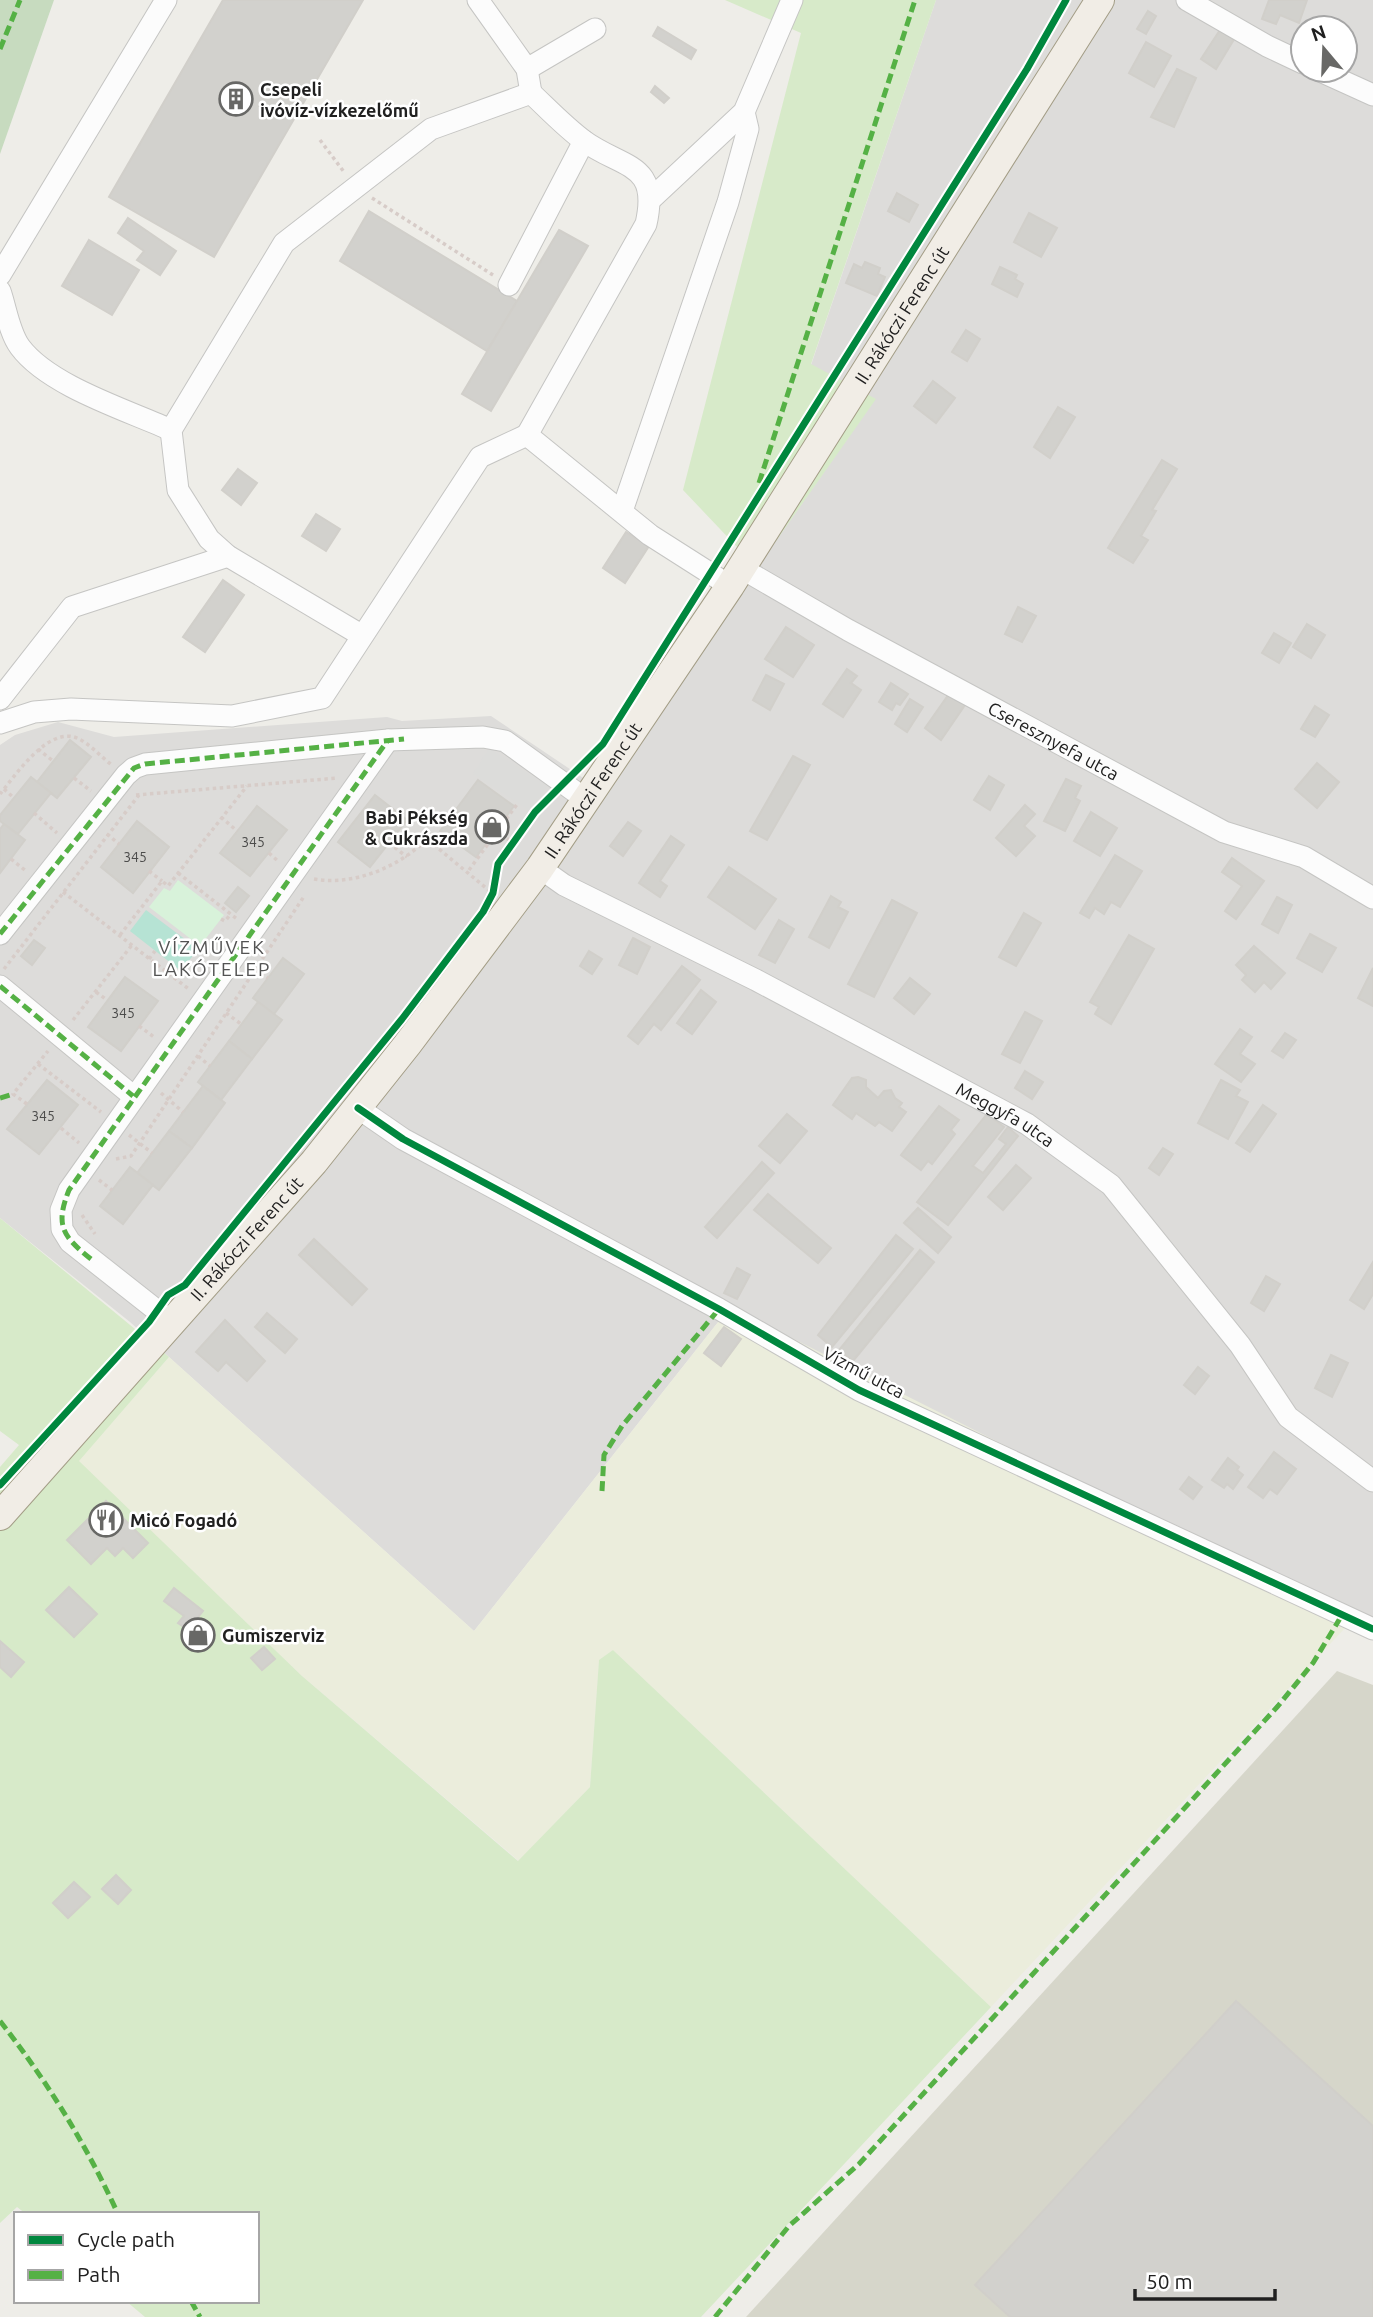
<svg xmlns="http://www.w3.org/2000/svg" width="1373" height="2317" font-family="Ubuntu,sans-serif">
<rect width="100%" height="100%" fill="#eeede8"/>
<!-- residential -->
<path fill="#dddcda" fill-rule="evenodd" d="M936 0H1373V1639L730 1307 474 1631 130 1322 0 1218V745L15 735 58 722 114 737 387 717 402 721 491 716 607 794 757 568 875 399 811 365ZM1303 28H1345V70H1303Z"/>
<!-- religious -->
<path fill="#dcdcda" d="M489 748 547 786 530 811 473 774Z"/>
<!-- construction -->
<path fill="#d6d6ca" d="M1337 1671 1373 1685V2317H746Z"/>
<!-- farmland -->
<path fill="#ebeddc" d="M730 1307 1342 1615 1346 1627 991 2007 613 1650 599 1661 590 1787 519 1861 302 1676 78 1461 169 1357 474 1631Z"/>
<!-- grass -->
<g fill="#d7eac9">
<path d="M725 0H936L811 364 876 399 757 568 683 490 801 33Z"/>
<path d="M0 1218 169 1357 79 1461 302 1676 518 1861 590 1787 599 1660 613 1650 991 2007 701 2317H145L126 2301H257V2214H26L17 2207 0 2223V1467L19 1445 0 1431Z"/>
</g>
<!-- forest -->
<path fill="#c7dbbf" d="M0 0H54L0 154Z"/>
<!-- park -->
<path fill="#d8f2da" d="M178 880 224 915 200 946 149 907 164 888 170 891Z"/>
<!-- pitch -->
<path fill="#b6e3d4" d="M146 910 198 949 181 971 130 931Z"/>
<!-- building -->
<g fill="#d2d1cd" stroke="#d1cfca" stroke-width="2">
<path d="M223 0H363L214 257 109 197Z"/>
<path d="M1269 0H1307L1299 23 1280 15 1276 24 1262 19Z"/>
<path d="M1148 11 1156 16 1146 34 1137 29Z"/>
<path d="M658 27 696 50 691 59 653 36Z"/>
<path d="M1222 27 1236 36 1216 69 1201 59Z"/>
<path d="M1146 42 1171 56 1154 87 1129 73Z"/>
<path d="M1177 69 1196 78 1174 127 1151 117Z"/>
<path d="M655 86 669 98 664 103 651 92Z"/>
<path d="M897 193 918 205 909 222 888 211Z"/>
<path d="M369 211 517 301 487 351 340 261Z"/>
<path d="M1029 213 1057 228 1041 257 1014 242Z"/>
<path d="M128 218 176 251 160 275 137 260 144 251 118 233Z"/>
<path d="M559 230 588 246 491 411 462 394Z"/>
<path d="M89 240 139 270 112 315 62 286Z"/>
<path d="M865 262 880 268 878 274 885 277 877 296 846 283 854 264 862 268Z"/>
<path d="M1000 267 1017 275 1015 279 1023 284 1017 297 992 284Z"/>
<path d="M966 330 980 339 967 361 952 352Z"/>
<path d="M933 381 955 398 936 423 914 406Z"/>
<path d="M1058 407 1075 417 1050 458 1034 447Z"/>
<path d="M1162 460 1177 469 1152 510 1156 511 1141 536 1148 540 1133 563 1108 548Z"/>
<path d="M238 469 257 483 241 505 222 490Z"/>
<path d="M316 514 340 529 326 551 302 536Z"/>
<path d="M626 532 649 546 625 583 603 568Z"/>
<path d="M223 580 244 595 205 652 183 637Z"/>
<path d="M1018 607 1036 616 1022 642 1005 634Z"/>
<path d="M1307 624 1325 635 1311 658 1293 647Z"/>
<path d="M786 627 814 645 793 677 765 659Z"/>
<path d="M1274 633 1291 643 1279 663 1262 653Z"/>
<path d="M847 669 857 676 851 683 861 690 843 717 823 704Z"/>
<path d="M766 675 784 684 770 710 753 700Z"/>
<path d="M891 683 908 694 900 705 896 703 892 710 879 702Z"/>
<path d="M949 694 965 705 941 740 925 728Z"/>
<path d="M910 699 923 707 907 732 895 724Z"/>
<path d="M1315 706 1329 715 1315 737 1301 729Z"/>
<path d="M70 740 91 757 57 798 37 782Z"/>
<path d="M793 756 810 765 767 840 750 831Z"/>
<path d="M1317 763 1339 782 1317 808 1295 789Z"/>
<path d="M989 776 1004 785 990 810 974 800Z"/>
<path d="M31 777 51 793 18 834 0 821V815Z"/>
<path d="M1066 779 1081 786 1075 798 1080 801 1065 831 1044 821Z"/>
<path d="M478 780 514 806 476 857 440 831Z"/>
<path d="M375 795 407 820 370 867 338 842Z"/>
<path d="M1025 805 1035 814 1024 826 1035 836 1016 856 996 838Z"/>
<path d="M257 806 287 830 250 876 220 853Z"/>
<path d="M1091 812 1117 828 1100 856 1074 841Z"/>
<path d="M137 821 169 847 133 893 101 867Z"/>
<path d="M628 822 641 831 623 856 610 846Z"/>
<path d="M4 824 25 840 0 873V829Z"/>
<path d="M671 836 684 845 660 881 667 886 660 897 639 883Z"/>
<path d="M1115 855 1142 871 1120 907 1111 902 1104 914 1095 908 1089 918 1080 913Z"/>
<path d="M1232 858 1264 881 1236 919 1225 911 1242 886 1222 872Z"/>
<path d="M729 867 776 899 755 929 708 897Z"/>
<path d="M238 887 249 896 236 912 225 903Z"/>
<path d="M831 896 841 902 838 907 848 912 829 948 809 937Z"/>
<path d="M1277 897 1292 905 1278 933 1262 924Z"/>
<path d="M892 900 917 913 874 997 848 984Z"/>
<path d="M1024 913 1041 923 1016 966 999 957Z"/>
<path d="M779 920 794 929 775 963 759 955Z"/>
<path d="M1310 934 1336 948 1322 972 1297 958Z"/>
<path d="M1129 935 1154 949 1111 1024 1095 1014 1099 1007 1090 1002Z"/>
<path d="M633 938 650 947 637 974 619 965Z"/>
<path d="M34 940 45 948 32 965 21 956Z"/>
<path d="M1254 946 1285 973 1271 989 1264 982 1255 992 1242 980 1246 975 1236 965Z"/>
<path d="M589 951 602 959 592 974 580 966Z"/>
<path d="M283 958 304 974 274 1014 253 998Z"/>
<path d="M682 966 700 980 661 1030 654 1024 638 1044 628 1036Z"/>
<path d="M1373 968V1006L1358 998Z"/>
<path d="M125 977 158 1001 121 1051 88 1027Z"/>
<path d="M910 978 930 994 914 1014 894 998Z"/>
<path d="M701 990 716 1002 692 1034 677 1023Z"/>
<path d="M258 1002 282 1020 252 1059 229 1041Z"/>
<path d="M1025 1012 1042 1021 1020 1063 1002 1054Z"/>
<path d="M1240 1029 1252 1037 1240 1054 1255 1064 1241 1082 1215 1064Z"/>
<path d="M1285 1033 1296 1040 1283 1058 1272 1051Z"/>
<path d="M229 1041 252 1059 221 1100 198 1082Z"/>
<path d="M1025 1071 1043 1082 1032 1099 1015 1088Z"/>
<path d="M858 1077 866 1080V1087L878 1098 884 1091 891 1090 895 1098 902 1103 899 1107 906 1112 892 1131 879 1122 875 1126 856 1113 852 1119 833 1105 852 1078Z"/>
<path d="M47 1080 78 1105 39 1154 7 1129Z"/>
<path d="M1221 1080 1240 1090 1236 1096 1248 1102 1228 1139 1198 1123Z"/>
<path d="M203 1086 225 1103 192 1148 169 1131Z"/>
<path d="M1263 1105 1276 1114 1250 1152 1236 1143Z"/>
<path d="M939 1106 959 1120 951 1130 955 1134 932 1164 928 1161 921 1170 901 1155Z"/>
<path d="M787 1114 807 1131 780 1163 759 1146Z"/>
<path d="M987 1114 1004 1127 973 1166 983 1173 1006 1144 999 1139 1008 1127 1018 1136 948 1225 917 1202Z"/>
<path d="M169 1131 192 1148 159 1190 137 1173Z"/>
<path d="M1163 1148 1173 1154 1159 1175 1149 1168Z"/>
<path d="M762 1162 774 1173 717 1238 705 1227Z"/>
<path d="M1016 1165 1031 1178 1003 1210 988 1197Z"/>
<path d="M130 1167 153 1185 123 1224 100 1206Z"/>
<path d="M768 1194 831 1248 818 1263 754 1210Z"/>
<path d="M918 1208 951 1237 938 1253 904 1223Z"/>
<path d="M896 1235 913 1249 832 1347 818 1335Z"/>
<path d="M314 1239 367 1289 352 1305 299 1255Z"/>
<path d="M920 1250 934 1262 853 1361 839 1350Z"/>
<path d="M1373 1262V1294L1364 1309 1350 1300Z"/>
<path d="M737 1268 750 1275 737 1299 724 1293Z"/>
<path d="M1266 1276 1280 1284 1264 1311 1251 1303Z"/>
<path d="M267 1313 297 1339 285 1353 255 1327Z"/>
<path d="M225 1320 265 1361 247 1381 226 1362 218 1371 196 1352Z"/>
<path d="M724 1327 741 1339 721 1366 704 1353Z"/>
<path d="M1331 1355 1348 1363 1332 1397 1315 1388Z"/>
<path d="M1198 1367 1209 1376 1195 1394 1184 1385Z"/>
<path d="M1274 1452 1296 1469 1277 1494 1270 1489 1263 1498 1248 1487Z"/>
<path d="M1228 1458 1239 1467 1237 1470 1243 1475 1233 1489 1227 1484 1224 1488 1212 1480Z"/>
<path d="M1189 1477 1202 1487 1193 1499 1180 1489Z"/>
<path d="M106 1501 148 1543 133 1558 123 1548 115 1556 107 1548 91 1564 67 1540Z"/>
<path d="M69 1587 97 1614 74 1637 46 1610Z"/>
<path d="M174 1588 203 1611 188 1630 178 1623 184 1616 164 1601Z"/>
<path d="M0 1641 24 1662 11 1677 0 1667Z"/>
<path d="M264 1647 275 1659 262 1670 251 1658Z"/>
<path d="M116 1875 131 1890 118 1904 102 1889Z"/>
<path d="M74 1882 90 1897 68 1918 53 1903Z"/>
<path d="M1236 2001 1373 2126V2317H1010L975 2285Z"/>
</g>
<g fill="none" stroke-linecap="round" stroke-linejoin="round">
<defs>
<g id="minor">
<path d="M478 0 527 69 531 93"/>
<path d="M1187 0 1267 46 1303 63"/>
<path d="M527 69 595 29"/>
<path d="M1318 70 1373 95"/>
<path d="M652 198 744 112 792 0"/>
<path d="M0 275 166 0"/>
<path d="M509 285 584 141"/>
<path d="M0 291C6 308 9 332 20 347 49 386 127 410 171 430"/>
<path d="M622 511 728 202 748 129 744 112"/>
<path id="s1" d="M741 568 848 630 1224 832 1304 857 1373 898"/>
<path d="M361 635 228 556 209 539 178 490 171 430 284 243 431 129 531 93C548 109 565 127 584 141 623 169 660 162 646 224L527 435"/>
<path d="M0 699 72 607 228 556"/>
<path d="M0 723 34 712 71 709 232 716 322 698 480 457 527 435 650 535 730 586"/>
<path id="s2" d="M540 868 564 885 756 980 1027 1124 1111 1185 1240 1345 1288 1417 1373 1481"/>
<path d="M0 934 126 775 134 768 145 764 388 740 483 737 505 741 588 801"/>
<path d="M0 986 133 1096"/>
<path d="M358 1108 403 1139 719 1309 859 1390 1373 1629"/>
<path d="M174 1324 70 1242 62 1229 61 1210 69 1190 388 740"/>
</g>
<g id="major">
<path id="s3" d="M0 1516 314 1162 407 1045 540 868 730 586 1100 0"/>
</g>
</defs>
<!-- minor casing -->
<use href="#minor" stroke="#c5c5c3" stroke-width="23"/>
<!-- major casing -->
<use href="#major" stroke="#a39d86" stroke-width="30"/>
<!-- path -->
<g stroke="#d7ccc8" stroke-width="3.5" stroke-dasharray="3.5 3.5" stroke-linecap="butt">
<path d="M320 140 344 172"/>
<path d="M372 198 493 275"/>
<path d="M38 749 53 761"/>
<path d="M74 778 91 791"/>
<path d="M4 789 14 798"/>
<path d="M0 794C15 776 48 726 77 738 89 743 101 757 112 765"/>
<path d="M136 795 338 778"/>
<path d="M34 813 57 833"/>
<path d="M221 817 237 831"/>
<path d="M496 830 513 843"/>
<path d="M107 834 119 844"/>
<path d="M389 843 407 857"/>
<path d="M269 853 279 862"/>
<path d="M11 859 26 871"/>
<path d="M469 870 518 803"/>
<path d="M149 871 162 881"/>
<path d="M178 873 237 919"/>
<path d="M314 879C354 886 399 867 427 839L492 893"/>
<path d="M63 892 190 990"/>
<path d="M221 919 225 921 231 914"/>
<path d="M120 935 162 881 168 886 247 786"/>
<path d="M149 959 155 951"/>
<path d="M4 969 139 795"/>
<path d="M255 969 268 978"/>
<path d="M96 992 107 1000"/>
<path d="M226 1013 241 1024"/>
<path d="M73 1020 132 945"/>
<path d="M139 1026 154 1037"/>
<path d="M198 1056 210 1066"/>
<path d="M38 1064 101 1112"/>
<path d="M161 1093 183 1112"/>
<path d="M27 1104 13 1094 48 1051"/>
<path d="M61 1128 79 1143"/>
<path d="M129 1135 152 1153"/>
<path d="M116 1159 131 1156 305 895"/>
<path d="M99 1180 112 1190"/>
<path d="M82 1215 95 1234"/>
</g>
<!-- minor -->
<use href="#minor" stroke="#fcfcfc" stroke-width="21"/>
<!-- major -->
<use href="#major" stroke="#f1ede6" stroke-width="28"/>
<!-- quiet -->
<g stroke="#55b145" stroke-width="5" stroke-dasharray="10 5" stroke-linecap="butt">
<path d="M0 49 20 0"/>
<path d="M759 483 915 0"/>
<path d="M0 934 134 768 145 764 404 739"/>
<path d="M0 986 133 1096"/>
<path d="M0 1098 13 1094"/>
<path d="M91 1259C62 1236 55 1225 69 1190L388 740"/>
<path d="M602 1491 604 1455 622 1426 719 1309"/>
<path d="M0 2021C47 2081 86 2144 118 2214"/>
<path d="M191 2301 200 2317"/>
<path d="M715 2317 789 2226 859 2164 1278 1706 1313 1663 1342 1615"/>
</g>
<defs>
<g id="cycleway">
<path d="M358 1108 403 1139 719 1309 859 1390 1373 1629"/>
<path d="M0 1485 149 1322 168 1295 185 1285 402 1019 483 912 493 893 498 864 535 812 603 744 1027 69 1066 0"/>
</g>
</defs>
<!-- cycleway casing -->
<use href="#cycleway" stroke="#fff" stroke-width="11"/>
<!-- cycleway -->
<use href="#cycleway" stroke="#00873e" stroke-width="7"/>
</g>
<!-- icons -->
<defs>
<symbol id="building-ring" viewBox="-11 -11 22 22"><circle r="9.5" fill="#fff" stroke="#686866" stroke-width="1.5"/><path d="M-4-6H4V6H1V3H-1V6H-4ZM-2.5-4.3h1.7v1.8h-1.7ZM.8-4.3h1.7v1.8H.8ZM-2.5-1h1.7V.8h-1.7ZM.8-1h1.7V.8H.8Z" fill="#686866"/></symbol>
<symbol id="shop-ring" viewBox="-11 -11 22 22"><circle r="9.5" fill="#fff" stroke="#686866" stroke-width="1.5"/><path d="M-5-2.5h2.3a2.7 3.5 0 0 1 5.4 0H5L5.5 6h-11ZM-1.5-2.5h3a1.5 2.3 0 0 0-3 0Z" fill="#686866"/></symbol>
<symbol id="restaurant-ring" viewBox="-11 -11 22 22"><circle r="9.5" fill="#fff" stroke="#686866" stroke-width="1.5"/><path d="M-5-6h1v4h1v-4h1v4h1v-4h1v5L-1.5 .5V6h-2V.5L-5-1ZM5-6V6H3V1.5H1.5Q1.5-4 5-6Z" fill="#686866"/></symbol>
</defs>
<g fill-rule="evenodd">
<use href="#building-ring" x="217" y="80" width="38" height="38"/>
<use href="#shop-ring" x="473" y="808" width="38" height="38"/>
<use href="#restaurant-ring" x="87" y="1501" width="38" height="38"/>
<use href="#shop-ring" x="179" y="1616" width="38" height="38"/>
</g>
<g text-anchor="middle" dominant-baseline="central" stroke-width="5" stroke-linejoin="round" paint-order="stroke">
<!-- number labels -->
<g font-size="14" fill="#4c4c4b">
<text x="253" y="842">345</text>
<text x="135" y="857">345</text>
<text x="123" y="1013">345</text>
<text x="43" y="1116">345</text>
</g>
<!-- poi labels -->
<g font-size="18" font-weight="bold" fill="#202020" stroke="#fff" text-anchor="start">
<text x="260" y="89">Csepeli<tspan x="260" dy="21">ivóvíz-vízkezelőmű</tspan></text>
<text x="468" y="817" text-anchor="end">Babi Pékség<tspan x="468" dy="21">&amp; Cukrászda</tspan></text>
<text x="130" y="1520">Micó Fogadó</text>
<text x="222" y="1635">Gumiszerviz</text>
</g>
<!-- street labels -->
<g font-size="18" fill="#202020" stroke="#fff">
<text stroke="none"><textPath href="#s3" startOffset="1505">II. Rákóczi Ferenc út</textPath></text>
<text stroke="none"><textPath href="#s1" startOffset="357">Cseresznyefa utca</textPath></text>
<text stroke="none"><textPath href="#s3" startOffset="938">II. Rákóczi Ferenc út</textPath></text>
<text stroke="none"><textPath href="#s2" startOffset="527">Meggyfa utca</textPath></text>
<text stroke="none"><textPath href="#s3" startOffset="371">II. Rákóczi Ferenc út</textPath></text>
<text transform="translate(864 1372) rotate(28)">Vízmű utca</text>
</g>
<!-- neighbourhood labels -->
<g font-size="19" letter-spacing="2" fill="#535353" stroke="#fff">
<text x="212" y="947">VÍZMŰVEK<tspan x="212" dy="22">LAKÓTELEP</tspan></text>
</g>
</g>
<!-- legend -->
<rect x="14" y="2212" width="245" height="91" fill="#ffffff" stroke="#a6a6a6" stroke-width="2"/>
<rect x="28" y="2235" width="35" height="10" fill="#00873e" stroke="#a6a6a6" stroke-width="2"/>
<text x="77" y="2247" font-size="21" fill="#202020">Cycle path</text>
<rect x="28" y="2270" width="35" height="10" fill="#55b145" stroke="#a6a6a6" stroke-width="2"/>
<text x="77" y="2282" font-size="21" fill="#202020">Path</text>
<!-- north arrow -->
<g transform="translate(1324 49) rotate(341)"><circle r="33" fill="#ffffff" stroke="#a6a6a6" stroke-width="2"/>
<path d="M0-5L12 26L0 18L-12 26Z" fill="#686866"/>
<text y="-10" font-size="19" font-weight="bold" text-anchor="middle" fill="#202020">N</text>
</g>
<!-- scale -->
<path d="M1135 2289v10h140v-10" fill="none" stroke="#202020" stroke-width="3.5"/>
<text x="1146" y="2289" font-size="21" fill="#202020" stroke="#ffffff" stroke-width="5" paint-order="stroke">50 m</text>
</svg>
